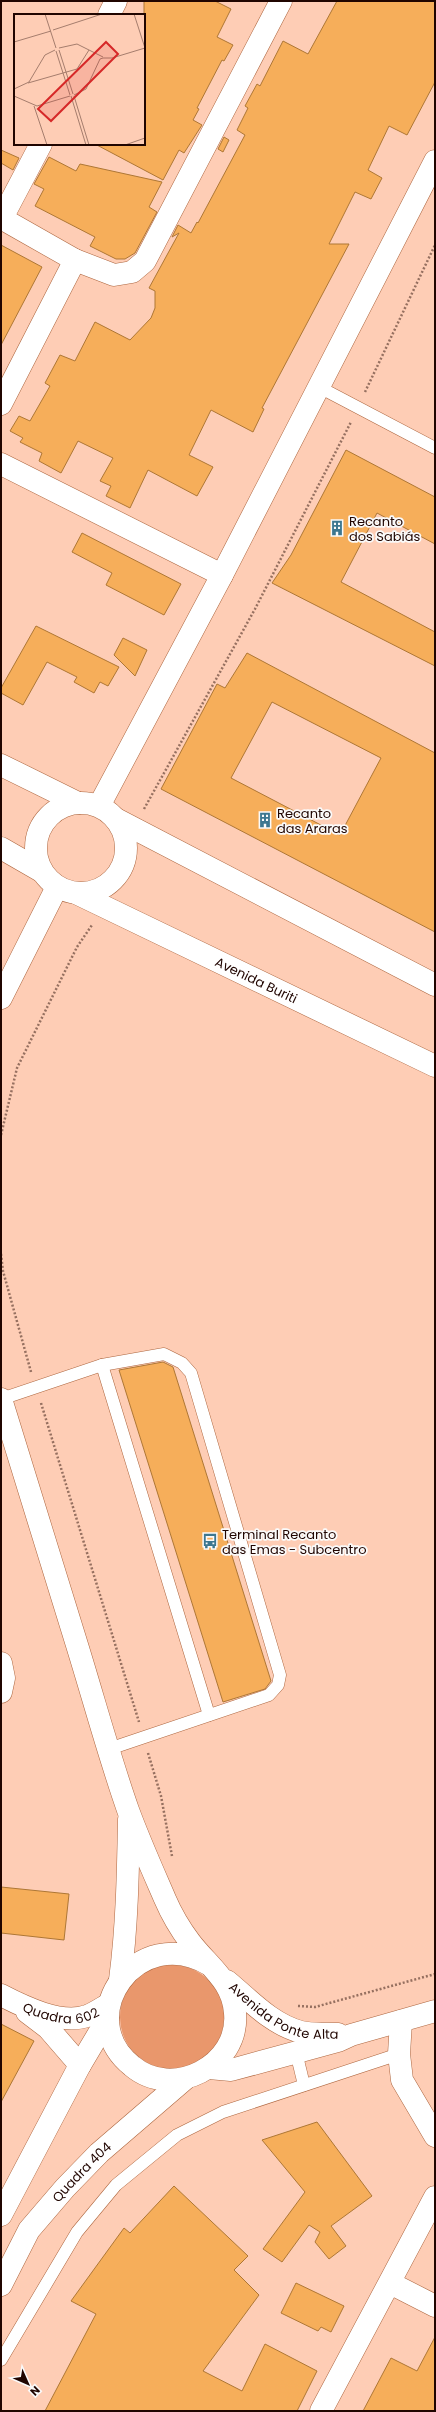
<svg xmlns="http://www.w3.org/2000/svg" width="436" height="2412" font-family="Poppins,sans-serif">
<rect width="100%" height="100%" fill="#fecdb5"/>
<!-- green -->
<circle fill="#e9976c" cx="172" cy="2017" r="52"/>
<!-- building -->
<g fill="#f6ae5a" stroke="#ae7735" fill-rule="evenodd">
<path d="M144 1H215L231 9 217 37 233 45 224 61 222 60 197 108 199 109 193 120 202 125 184 153 179 150 163 180 95 144H144Z"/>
<path d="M337 1H435V82L407 135 389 126 368 170 382 178 371 199 355 192 329 244H349L262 408 264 409 253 432 211 410 189 455 213 467 197 496 148 470 130 508 106 496 111 486 100 481 113 458 78 441 61 473 39 461 42 453 20 442 23 438 10 431 19 416 30 421 50 386 45 383 60 355 75 361 95 322 130 340 151 318 155 308V291L149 288 179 233 172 237 178 225 191 233 197 222 198 223 245 135 237 130 248 108 245 106 257 84 260 86 283 41 308 54Z"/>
<path d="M224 137 229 140 223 152 218 149Z"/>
<path d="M1 150 19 158 13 170 1 163Z"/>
<path d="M49 157 76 171 80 164 162 182 149 207 157 212 135 253 125 259H116L90 246 95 237 35 206 44 189 34 184Z"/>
<path d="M1 245 42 267 1 345Z"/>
<path d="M346 450 435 497V544L377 513 341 582 435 632V666L272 583 291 555Z"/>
<path d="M82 533 181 584 164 615 106 585 112 573 72 552Z"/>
<path d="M36 626 119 667 108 686 100 682 94 693 74 682 77 677 47 662 23 705 1 693V688Z"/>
<path d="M123 638 147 650 135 676 114 655Z"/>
<path d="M247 653 435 753V932L161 789 217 684 225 688ZM272 702 381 758 340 835 231 778Z"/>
<path d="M163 1362 173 1367 271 1681 265 1689 223 1702 119 1370Z"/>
<path d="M1 1887 69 1894 64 1940 1 1933Z"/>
<path d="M1 2024 34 2041 1 2102Z"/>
<path d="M317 2122 372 2196 331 2226 346 2246 329 2259 315 2242 320 2232 309 2225 282 2262 263 2249 305 2192 262 2140Z"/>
<path d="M174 2186 248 2256 234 2270 259 2295 203 2371 242 2391 265 2344 317 2371 297 2411H45L96 2314 71 2301 124 2228 130 2233Z"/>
<path d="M296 2283 344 2306 331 2332 321 2327 318 2331 281 2313Z"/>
<path d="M435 2337V2411H363L391 2358 417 2371Z"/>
</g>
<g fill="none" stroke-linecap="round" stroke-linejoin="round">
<defs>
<g id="service">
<path d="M319 387 435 448"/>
<path d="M102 1365 209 1715"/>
<path d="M1 1399 102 1365 164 1354 182 1363 191 1373 280 1675 278 1685 269 1695 109 1749"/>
<path d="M296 2052 304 2085"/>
<path d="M1 2360 77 2232 116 2185 177 2135 223 2112 399 2054"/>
</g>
<g id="minor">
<path d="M109 15 116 1"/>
<path d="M1 218 75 260 114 275 132 272 145 261 281 1"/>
<path d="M2 218 41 144"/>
<path d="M1 404 75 260"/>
<path d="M1 464 222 575"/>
<path d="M1 1663 4 1678 1 1692"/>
<path id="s1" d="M1 1995C24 2007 61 2025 87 2016 95 2013 102 2008 109 2004"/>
<path d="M27 2012 48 2028 80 2065"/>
<path d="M401 2021 399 2054 402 2080 435 2136"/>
<path d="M390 2283 435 2306"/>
<path d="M321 2411 435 2197"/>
</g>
<g id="tertiary">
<path d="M1 765 78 803"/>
<path d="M116 819 435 985"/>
<path d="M1 848 41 871"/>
<path id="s2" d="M78 894 435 1066"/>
</g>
<g id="secondary">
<circle cx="81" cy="848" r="45"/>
<path d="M99 806 222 575 435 161"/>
<path d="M1 998 57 887"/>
<path d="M1 1399C26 1481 52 1563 77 1645 94 1700 109 1756 128 1810 139 1840 152 1869 165 1899 171 1913 181 1930 190 1942 208 1966 233 1981 235 2013 240 2066 172 2100 132 2066 71 2017 137 1921 210 1965"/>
<path d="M120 1980C127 1927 128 1874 129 1820"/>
<path id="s3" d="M227 1981C250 2000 271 2024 301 2032 313 2035 326 2033 338 2034"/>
<path d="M209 2068 231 2070 338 2041 351 2035 435 2011"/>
<path d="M1 2215 80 2065 108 2018"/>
<path id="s4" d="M1 2285 29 2230 65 2188 99 2153 185 2079"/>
</g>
</defs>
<!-- service casing -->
<use href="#service" stroke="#ad663f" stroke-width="13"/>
<!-- minor casing -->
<use href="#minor" stroke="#ad663f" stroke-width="23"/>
<!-- tertiary casing -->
<use href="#tertiary" stroke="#ad663f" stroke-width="23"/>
<!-- secondary casing -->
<use href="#secondary" stroke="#ad663f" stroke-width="23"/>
<!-- path -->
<g stroke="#967060" stroke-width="2.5" stroke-dasharray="2 2" stroke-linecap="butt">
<path d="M365 392 435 245"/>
<path d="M144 809 255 609 351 422"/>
<path d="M117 888 127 874 132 853"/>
<path d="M1 1135 17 1068 77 947 92 925"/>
<path d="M1 1254 3 1271 31 1372"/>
<path d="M41 1403 139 1722"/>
<path d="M148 1753 161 1796 172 1856"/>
<path d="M298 2006 315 2007 435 1974"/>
</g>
<!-- service -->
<use href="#service" stroke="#fff" stroke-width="12"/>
<!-- minor -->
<use href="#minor" stroke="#fff" stroke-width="22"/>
<!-- tertiary -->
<use href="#tertiary" stroke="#fff" stroke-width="22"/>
<!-- secondary -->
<use href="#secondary" stroke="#fff" stroke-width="22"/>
</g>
<!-- icons -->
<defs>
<symbol id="building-bare" viewBox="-9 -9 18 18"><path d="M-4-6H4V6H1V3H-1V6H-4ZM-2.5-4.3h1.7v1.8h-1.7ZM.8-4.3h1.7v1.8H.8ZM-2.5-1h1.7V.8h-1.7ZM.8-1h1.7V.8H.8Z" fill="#3d7790" stroke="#fafafa" stroke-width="2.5" paint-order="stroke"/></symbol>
<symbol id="bus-bare" viewBox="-9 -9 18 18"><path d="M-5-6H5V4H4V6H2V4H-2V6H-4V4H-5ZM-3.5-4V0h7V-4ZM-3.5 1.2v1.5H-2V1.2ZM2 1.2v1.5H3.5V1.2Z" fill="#3d7790" stroke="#fafafa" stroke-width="2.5" paint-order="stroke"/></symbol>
</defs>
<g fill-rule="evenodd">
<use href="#building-bare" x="326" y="517" width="22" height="22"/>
<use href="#building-bare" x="254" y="809" width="22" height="22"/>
<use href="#bus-bare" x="199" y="1530" width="22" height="22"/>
</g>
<g text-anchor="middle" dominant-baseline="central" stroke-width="3.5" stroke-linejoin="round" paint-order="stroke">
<!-- poi labels -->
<g font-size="13" fill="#200500" stroke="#fafafa" text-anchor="start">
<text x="349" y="521">Recanto<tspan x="349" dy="15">dos Sabiás</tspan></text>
<text x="277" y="813">Recanto<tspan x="277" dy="15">das Araras</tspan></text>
<text x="222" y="1534">Terminal Recanto<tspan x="222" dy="15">das Emas - Subcentro</tspan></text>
</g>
<!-- street labels -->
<g font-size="13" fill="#200500" stroke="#fafafa">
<text stroke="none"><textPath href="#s2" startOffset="198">Avenida Buriti</textPath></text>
<text stroke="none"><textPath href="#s1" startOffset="64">Quadra 602</textPath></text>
<text stroke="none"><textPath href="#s3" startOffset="67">Avenida Ponte Alta</textPath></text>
<text stroke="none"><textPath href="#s4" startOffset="140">Quadra 404</textPath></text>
</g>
</g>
<!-- overview -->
<g transform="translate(14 14)">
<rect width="131" height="131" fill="#fecdb5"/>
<path fill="none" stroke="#a57d6d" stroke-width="1" d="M31 0 42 34M120 0 131 34M39 16 88 0M0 28 37 17M45 34 63 30 89 43M45 36 59 80M42 37 56 81M89 44H98L131 34M14 69 63 55 75 36M0 75 15 68 31 41 41 36M60 81 72 75 86 45 89 44M0 82 23 92 56 82M57 82 72 131M60 82 75 131M20 92 33 131M111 131 131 124"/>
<path fill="#d62828" fill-opacity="0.15" stroke="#d62828" stroke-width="2" d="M92 28 104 40 37 107 24 95Z"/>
<rect width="131" height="131" fill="none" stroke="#200500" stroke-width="2"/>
</g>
<!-- border -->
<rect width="436" height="2412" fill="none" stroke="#200500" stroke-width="4"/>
<!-- north arrow -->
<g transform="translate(28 2384) rotate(135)" stroke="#fafafa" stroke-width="3" paint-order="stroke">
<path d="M0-3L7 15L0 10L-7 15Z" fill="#200500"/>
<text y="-6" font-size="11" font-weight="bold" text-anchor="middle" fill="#200500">N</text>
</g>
</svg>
